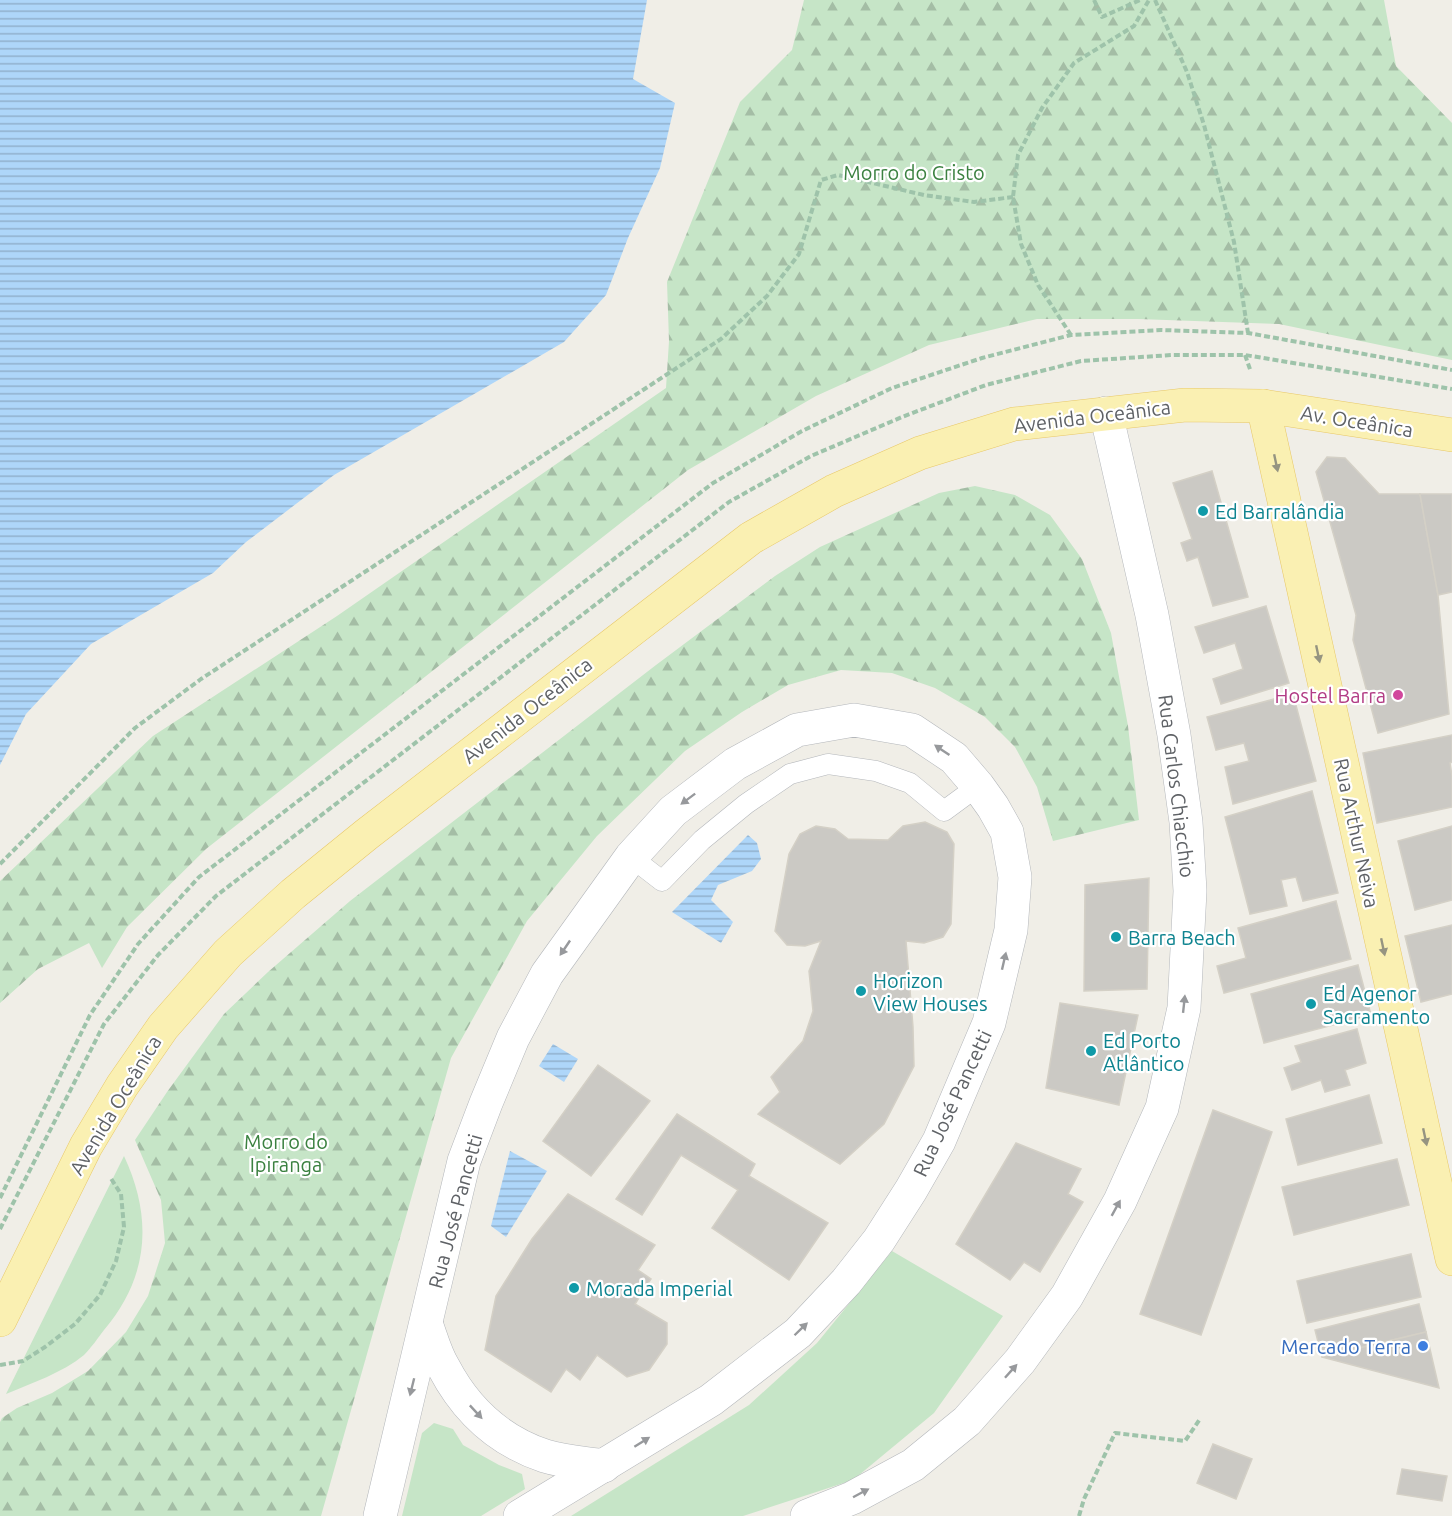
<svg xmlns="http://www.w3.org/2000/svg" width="1452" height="1516" font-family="Ubuntu,sans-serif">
<defs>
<pattern id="forest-firs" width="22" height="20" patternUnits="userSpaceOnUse" patternTransform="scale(1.5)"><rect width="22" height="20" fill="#c6e5c7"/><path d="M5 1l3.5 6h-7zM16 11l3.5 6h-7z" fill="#a4bda5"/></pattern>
<pattern id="water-rules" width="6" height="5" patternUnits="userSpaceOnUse" patternTransform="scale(1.5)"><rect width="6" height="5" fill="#aed6f9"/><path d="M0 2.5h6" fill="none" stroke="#91b1cd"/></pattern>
</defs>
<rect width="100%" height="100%" fill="#f0eee7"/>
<!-- forest -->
<g fill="url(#forest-firs)">
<path d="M804 0H1384L1396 66 1452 123V360L1279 324 1138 319H1037L929 345 816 396 688 470 206 849 127 927 102 968 89 943 38 969 0 1003V881L153 736 337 616 666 388 669 341 667 282 740 102 792 50Z"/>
<path d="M975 486 1015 495 1050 515 1082 559 1111 633 1128 726 1139 820 1053 841 1037 787 1015 747 985 717 935 688 892 673 841 670 788 685 742 712 685 751 597 836 527 921 451 1058 321 1516H0V1422L2 1418 17 1408 52 1393 88 1371 126 1332 148 1296 165 1243 161 1200 135 1140 167 1092 224 1014 268 972 350 901 656 665 775 576 820 547 939 493Z"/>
</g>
<!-- park -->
<g fill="#c6e5c7">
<path d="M124 1156C153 1218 149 1277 104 1330 98 1338 91 1348 84 1355 62 1373 32 1383 6 1394Z"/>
<path d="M892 1251 1003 1316 934 1413 853 1480 743 1516H571L749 1405 817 1343Z"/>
<path d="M434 1423 453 1429 463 1445 499 1465 522 1474 525 1489 481 1516H402L422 1433Z"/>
</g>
<!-- water -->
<g fill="url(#water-rules)">
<path d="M0 0H647L633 79 675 103 660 168 628 238 606 295 564 342 334 475 246 542 213 573 91 644 26 714 0 765Z"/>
<path d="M748 835 757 843 761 859 752 871 718 885 711 900 733 922 721 943 672 912Z"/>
<path d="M553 1044 578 1059 564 1082 539 1066Z"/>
<path d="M510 1151 547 1171 506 1237 491 1226Z"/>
</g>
<!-- building -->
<g fill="#cbc9c4" stroke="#d4d0c6" stroke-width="1.5">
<path d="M1327 457 1345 458 1379 494H1420L1438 595 1449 714 1378 733 1353 640 1356 615 1316 472Z"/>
<path d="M1212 471 1248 597 1213 606 1198 557 1187 561 1181 543 1192 539 1173 483Z"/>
<path d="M1420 494H1452V592L1438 595Z"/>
<path d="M1266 606 1289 683 1221 704 1213 679 1243 669 1235 643 1204 653 1195 627Z"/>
<path d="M1293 694 1316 781 1233 804 1225 767 1249 761 1244 743 1216 750 1207 717Z"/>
<path d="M1452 735V762L1450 763 1452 776V807L1377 823 1363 753Z"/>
<path d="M1312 791 1338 893 1303 901 1296 877 1281 880 1287 906 1250 914 1225 817Z"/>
<path d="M925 822 947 832 954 844 951 924 943 937 924 943 906 941 913 1027 914 1066 884 1124 840 1164 758 1114 780 1092 771 1077 803 1041 813 1011 809 971 821 941 805 946 787 945 775 931 789 854 800 834 816 826 835 829 848 839 888 840 903 826Z"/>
<path d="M1452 826V900L1415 910 1398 841Z"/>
<path d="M1149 878 1147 989 1084 991 1085 885Z"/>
<path d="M1336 901 1351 959 1224 993 1217 966 1246 958 1238 928Z"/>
<path d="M1452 925V994L1421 1002 1405 936Z"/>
<path d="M1358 965 1371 1015 1264 1043 1251 994Z"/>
<path d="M1060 1003 1138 1015 1119 1105 1046 1088Z"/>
<path d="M1357 1029 1366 1063 1345 1070 1350 1085 1325 1092 1321 1080 1292 1090 1284 1068 1301 1062 1295 1046Z"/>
<path d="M598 1065 650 1101 591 1176 543 1141Z"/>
<path d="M1369 1095 1382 1143 1298 1165 1286 1119Z"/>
<path d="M1213 1110 1272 1132 1201 1335 1140 1314Z"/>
<path d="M677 1114 755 1164 749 1176 828 1223 789 1280 712 1228 738 1190 681 1155 642 1215 616 1199Z"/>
<path d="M1016 1143 1081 1169 1068 1194 1083 1202 1040 1272 1024 1262 1010 1280 956 1244Z"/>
<path d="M1397 1159 1409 1205 1294 1235 1282 1187Z"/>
<path d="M568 1194 655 1245 638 1270 651 1279 635 1304 667 1323V1344L649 1370 627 1377 597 1355 580 1380 566 1369 551 1392 485 1350 496 1296 532 1239Z"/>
<path d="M1411 1254 1421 1297 1307 1323 1297 1281Z"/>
<path d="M1419 1304 1426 1332 1322 1357 1315 1330Z"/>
<path d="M1426 1332 1439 1388 1322 1357Z"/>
<path d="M1213 1444 1252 1459 1236 1499 1197 1483Z"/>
<path d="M1402 1469 1447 1476 1442 1501 1397 1494Z"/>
</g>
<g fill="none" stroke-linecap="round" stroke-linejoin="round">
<defs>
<path id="service" d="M631 857 662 881 702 840 746 804 790 774 828 764 876 771 910 783 944 811 978 786"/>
<g id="minor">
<path d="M427 1326C432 1340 436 1355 444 1368 466 1410 500 1441 545 1456 564 1462 585 1463 604 1466"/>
<path d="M380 1516 464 1161 486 1103 513 1038 547 974 631 857 673 811 735 764 797 730 854 720 912 730 954 758 978 786 993 807 1007 832 1015 877 1011 930 989 1023 939 1141 911 1190 879 1240 846 1282 798 1333 711 1400 520 1516"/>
<path d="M807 1516 852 1498 913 1465 967 1421 1020 1361 1067 1296 1120 1201 1162 1108 1184 1008 1190 891 1186 822 1174 735 1152 615 1106 413"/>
</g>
<g id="primary">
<path d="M1263 406 1452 1259"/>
<path d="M0 1320 86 1146 122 1086 163 1027 228 953 293 894 367 834 751 538 834 491 920 453 1014 424 1185 405 1263 406 1452 435"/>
</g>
</defs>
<!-- service casing -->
<use href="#service" stroke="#b4b7bb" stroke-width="21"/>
<!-- minor casing -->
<use href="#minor" stroke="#b4b7bb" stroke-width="34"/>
<!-- primary casing -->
<use href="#primary" stroke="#e8c868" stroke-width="34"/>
<!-- path -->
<g stroke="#9ec3aa" stroke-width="4" stroke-dasharray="6 3" stroke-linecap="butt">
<path d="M1094 0 1102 17 1140 0"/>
<path d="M1155 0 1187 72 1204 125 1234 242 1248 333"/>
<path d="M1071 335 1038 285 1021 244 1013 197 1018 155 1042 108 1074 63 1134 26 1149 0"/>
<path d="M1245 355 1251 372"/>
<path d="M0 864 135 728 201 679 721 339 767 296 799 254 821 180 838 175 924 195 974 202 1013 197"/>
<path d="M0 1198 90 1015 138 944 199 877 713 483 802 431 892 388 982 358 1071 335 1161 330 1248 333 1452 370"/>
<path d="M0 1229 104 1024 158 955 216 896 729 502 811 456 902 417 986 385 1081 361 1172 355H1245L1452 389"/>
<path d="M0 1365 23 1361 45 1347 75 1324 100 1295 116 1261 124 1227 121 1194 110 1177"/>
<path d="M1079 1516 1084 1499 1115 1433 1185 1441 1200 1419"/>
</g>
<!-- service -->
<use href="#service" stroke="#fff" stroke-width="20"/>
<!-- minor -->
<use href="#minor" stroke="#fff" stroke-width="33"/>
<!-- primary -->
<use href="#primary" stroke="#faf0b2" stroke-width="33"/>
</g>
<!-- one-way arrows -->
<defs><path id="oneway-solid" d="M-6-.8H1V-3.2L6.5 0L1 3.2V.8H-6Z" transform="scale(1.5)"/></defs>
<g fill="#959481">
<use href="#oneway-solid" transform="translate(1276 463) rotate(78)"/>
<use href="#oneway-solid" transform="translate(1318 654) rotate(78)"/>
<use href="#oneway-solid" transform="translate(1383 947) rotate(78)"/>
<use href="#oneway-solid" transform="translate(1425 1137) rotate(78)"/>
</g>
<g fill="#97999c">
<use href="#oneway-solid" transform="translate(942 750) rotate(-146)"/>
<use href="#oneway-solid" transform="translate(688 799) rotate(143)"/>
<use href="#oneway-solid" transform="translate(565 948) rotate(124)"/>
<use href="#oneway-solid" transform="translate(1004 961) rotate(-77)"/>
<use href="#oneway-solid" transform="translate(1184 1004) rotate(-84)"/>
<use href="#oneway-solid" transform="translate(1116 1208) rotate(-61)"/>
<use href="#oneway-solid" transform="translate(801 1329) rotate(-44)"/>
<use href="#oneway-solid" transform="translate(1011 1371) rotate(-48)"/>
<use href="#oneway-solid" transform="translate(412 1387) rotate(104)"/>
<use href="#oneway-solid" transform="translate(476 1412) rotate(47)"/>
<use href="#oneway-solid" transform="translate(642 1442) rotate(-32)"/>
<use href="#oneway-solid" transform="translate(861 1493) rotate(-28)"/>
</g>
<!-- markers -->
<g fill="#0f9aa8" stroke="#fff" stroke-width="2">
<circle cx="1203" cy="511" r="6"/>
<circle cx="1116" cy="937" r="6"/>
<circle cx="861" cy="991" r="6"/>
<circle cx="1311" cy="1004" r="6"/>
<circle cx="1091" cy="1051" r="6"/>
<circle cx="574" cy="1288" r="6"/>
</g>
<circle fill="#d1479c" stroke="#fff" stroke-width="2" cx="1398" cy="695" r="6"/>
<circle fill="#3f7fe0" stroke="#fff" stroke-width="2" cx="1423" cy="1346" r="6"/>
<g text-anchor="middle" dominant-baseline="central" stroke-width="4.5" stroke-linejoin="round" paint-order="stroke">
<!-- park labels -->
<g font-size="20" fill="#3b8140" stroke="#fff">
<text x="914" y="172">Morro do Cristo</text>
<text x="286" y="1141">Morro do<tspan x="286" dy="23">Ipiranga</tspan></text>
</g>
<!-- street labels -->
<g font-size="20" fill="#5f6266" stroke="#fff">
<text transform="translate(1092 416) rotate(-7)">Avenida Oceânica</text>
<text transform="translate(1357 421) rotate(9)">Av. Oceânica</text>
<text transform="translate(527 710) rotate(-38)">Avenida Oceânica</text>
<text transform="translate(1177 786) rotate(83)">Rua Carlos Chiacchio</text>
<text transform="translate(1357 833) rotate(78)">Rua Arthur Neiva</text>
<text transform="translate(952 1103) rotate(-65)">Rua José Pancetti</text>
<text transform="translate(115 1105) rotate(-59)">Avenida Oceânica</text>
<text transform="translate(455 1211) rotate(-75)">Rua José Pancetti</text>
</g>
<!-- culture labels -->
<g font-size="20" fill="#0d838f" stroke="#fff" text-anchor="start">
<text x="1215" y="511">Ed Barralândia</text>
<text x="1128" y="937">Barra Beach</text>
<text x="873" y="980">Horizon<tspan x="873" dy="23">View Houses</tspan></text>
<text x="1323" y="993">Ed Agenor<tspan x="1323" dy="23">Sacramento</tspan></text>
<text x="1103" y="1040">Ed Porto<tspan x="1103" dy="23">Atlântico</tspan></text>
<text x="586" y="1288">Morada Imperial</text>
</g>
<!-- hotel labels -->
<g font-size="20" fill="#b23c85" stroke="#fff" text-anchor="end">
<text x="1386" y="695">Hostel Barra</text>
</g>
<!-- shop labels -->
<g font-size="20" fill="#366cbe" stroke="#fff" text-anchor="end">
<text x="1411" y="1346">Mercado Terra</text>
</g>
</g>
</svg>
